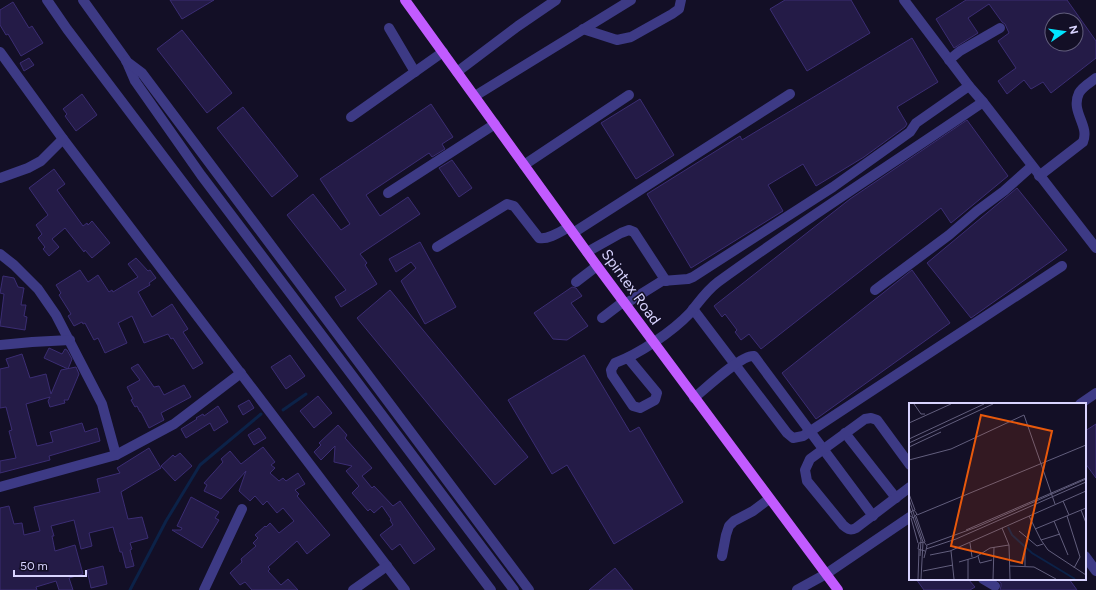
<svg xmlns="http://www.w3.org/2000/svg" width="1096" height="590" font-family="Figtree,sans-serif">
<rect width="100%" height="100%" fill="#130f26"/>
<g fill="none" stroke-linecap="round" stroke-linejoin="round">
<!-- stream -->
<g stroke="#0c2248" stroke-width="3">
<path d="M283 410 306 394"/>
<path d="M130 590 166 521 200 465 261 414"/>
</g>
</g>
<!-- building -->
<g fill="#241b47" stroke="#3b2d73" fill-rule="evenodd">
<path d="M170 0H214L182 19Z"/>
<path d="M785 0H851L870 33 807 71 770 9Z"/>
<path d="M966 0H1067L1096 41V58L1051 93 1043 82 1031 89 1024 80 1007 94 998 81 1016 68 998 41 1009 33 1005 24 1002 22 989 4 968 18 978 33 954 48 936 19ZM1052 20H1076V44H1052Z"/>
<path d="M13 2 29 28 32 26 43 43 21 56 8 34 6 35 0 25V10Z"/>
<path d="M182 30 232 93 207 113 157 49Z"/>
<path d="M912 38 938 82 897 107 907 124 905 127 864 157 816 186 803 164 768 185 783 211 691 268 647 194 740 136 742 140Z"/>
<path d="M29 58 34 65 24 71 20 63Z"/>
<path d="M82 94 97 115 76 131 65 116 67 114 63 109Z"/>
<path d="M640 99 674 155 636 179 601 123Z"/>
<path d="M431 104 453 137 442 144 445 149 432 157 429 153 366 195 380 216 408 197 420 214 360 254 367 263 365 265 377 284 341 307 335 297 346 290 287 215 313 194 341 230 350 224 320 179Z"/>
<path d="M243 107 298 176 272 197 217 128Z"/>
<path d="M967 120 1008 176 951 223 941 208 761 349 749 334 741 340 735 332 737 330 725 314 722 317 714 306 850 199Z"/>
<path d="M452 160 472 188 459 197 439 168Z"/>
<path d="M54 169 65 184 57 190 83 226 87 223 88 225 92 221 110 243 92 258 85 250 84 252 65 228 52 239 59 247 49 256 43 249 45 247 38 238 42 234 36 225 48 215 29 188Z"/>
<path d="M1017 188 1067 250 971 318 927 263Z"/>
<path d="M420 242 456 307 425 324 401 281 416 268 411 262 396 272 389 259Z"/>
<path d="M136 258 148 271 150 270 156 278 149 283 150 285 138 292 152 317 172 304 188 329 183 332 203 363 193 369 173 338 171 339 168 334 144 343 132 316 118 323 127 343 105 353 98 338 94 340 85 323 83 324 82 322 74 326 68 316 71 314 59 295 61 293 56 285 80 270 88 282 98 275 109 292 112 290 113 292 138 277 128 264Z"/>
<path d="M912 270 950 323 816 419 782 373Z"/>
<path d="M3 276 14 278 18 287 24 288 21 305H26L24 316 27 317 25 330 0 326 4 294 0 293Z"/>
<path d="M572 287 576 288 582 296 571 303 588 326 567 340 553 339 534 313Z"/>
<path d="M390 290 528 457 495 485 357 318Z"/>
<path d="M49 348 62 354 65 349 67 350 72 359 68 369 44 358Z"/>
<path d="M22 354 30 378 46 374 51 394 61 370 76 367 79 374 68 400H64L65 403 50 407 48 401 50 397 26 404 37 446 53 442 50 432 82 423 85 432 97 428 100 441 49 456 50 460 0 473V461L16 458 9 431 12 430 6 407 0 408V369L9 367 6 359Z"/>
<path d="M290 355 305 376 286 389 271 367Z"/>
<path d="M584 355 630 432 639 427 683 502 614 544 567 465 552 474 508 400Z"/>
<path d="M138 364 154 387 159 386 164 395 184 385 191 397 161 413 164 420 149 428 141 412H140L137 406 135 407 131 400 133 399 127 387 140 380 131 368Z"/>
<path d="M318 396 332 413 314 428 300 411Z"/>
<path d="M249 400 254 408 243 415 238 406Z"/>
<path d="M218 406 228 422 214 431 210 423 186 438 181 429 197 419 196 418 203 414 204 416Z"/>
<path d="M1096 424V478L1085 463V431Z"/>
<path d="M338 425 347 435 345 438 372 468 362 476 372 488 374 486 393 506 400 501 435 549 414 564 400 544 392 550 380 535 393 525 390 520 391 519 382 506 374 513 370 509 368 511 352 493 359 486 346 471 352 466 334 462 335 446 321 460 314 452 321 445 319 443Z"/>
<path d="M259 428 266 438 254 445 248 435Z"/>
<path d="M263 447 275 462 271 465 275 468 270 473 279 481 283 478 286 481 298 473 305 484 295 490 299 494 297 496 330 535 307 554 297 541 268 567 270 569 268 571 281 585 288 579 298 590H252L245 582 240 585 230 573 242 562 241 559 256 546 253 543 258 538 255 535 265 526 266 527 270 523 279 533 294 521 283 508 277 513 267 501 263 505 255 496 250 501 239 491 246 471 221 499 204 491 207 485 204 483 223 462 221 459 230 451 241 464Z"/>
<path d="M149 448 161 468 121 492 128 519 142 517 148 538 130 543 132 549 130 550 134 566 126 568 122 552H120L113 527 89 533 92 546 81 549 74 520 51 526 54 536H52L55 551 75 545 83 574 69 578 73 590H59L56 581 36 587 37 590H0V508L9 506 14 524 22 523 24 535 40 531 34 507 100 492 97 479 120 473 117 468Z"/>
<path d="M180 453 192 466 175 481 161 466 173 455 175 457Z"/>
<path d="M191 497 219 512 215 518 219 520 202 548 172 530H181L182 528 177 526Z"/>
<path d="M103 566 107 584 91 588 87 570Z"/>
<path d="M615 568 633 590H589Z"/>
<path d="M916 579H968L975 587 970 590H924Z"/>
<path d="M996 579H1069L1077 590H1000L1001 586V583Z"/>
</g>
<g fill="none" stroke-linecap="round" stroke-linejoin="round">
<!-- minor -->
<g stroke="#3d3a85" stroke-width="10">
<path d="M47 0 67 29 491 590"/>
<path d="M83 0 126 60 135 81 201 175 514 590"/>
<path d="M904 0 969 86 983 102 1096 248"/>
<path d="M389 28 415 72"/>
<path d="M583 29 617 40 631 37 672 14 679 9 681 0"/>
<path d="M0 52 63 139 405 590"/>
<path d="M949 60 960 51 1000 28"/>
<path d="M126 61 142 73 529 590"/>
<path d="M457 72 518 26 556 0"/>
<path d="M475 96 631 0"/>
<path d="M351 117 443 52"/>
<path d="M524 165 629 95"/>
<path d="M1039 176 1083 142C1090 125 1070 112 1079 93 1082 87 1091 82 1096 78"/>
<path d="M0 178 28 168 41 161 63 139"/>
<path d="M388 193 495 124"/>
<path d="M573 233 790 94"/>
<path d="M437 247 507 204 514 206 539 238C548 240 560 232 569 227"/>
<path d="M587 252 621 233 629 230 634 232 666 281"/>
<path d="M0 254 14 265 38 289 56 315 102 404 116 455"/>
<path d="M576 282 597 266"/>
<path d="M875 290 949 235 977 211 1004 191 1032 166"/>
<path d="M625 304 662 281 688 279 693 277 833 187 910 132 916 123 969 86"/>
<path d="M693 309 787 433 793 438 803 436 1062 266"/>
<path d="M602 318 623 302"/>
<path d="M0 345 32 342 70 340"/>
<path d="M628 358 657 393 655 400 640 408 633 406 612 375 611 370 615 363C639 354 672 332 690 313 699 302 706 291 718 282 805 219 895 162 983 102"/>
<path d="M694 398C705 389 742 354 754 356L873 516"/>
<path d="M1080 404 1096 393"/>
<path d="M845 433 896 498"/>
<path d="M910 465 877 420 871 418 865 419 810 459 805 470 807 481 843 525C848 529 850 531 856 528L910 487"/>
<path d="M0 487 116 455 174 424 241 373"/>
<path d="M722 556 726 535 729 526 734 521 753 511 769 499"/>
<path d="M1085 556 1096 571"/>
<path d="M983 579 995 586"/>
<path d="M204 590 242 509"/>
<path d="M353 590 387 566"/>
<path d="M797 590 826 574 910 517"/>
</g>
<!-- major -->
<path stroke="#c25bff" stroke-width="10" d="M405 0 597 266 838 590"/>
</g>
<g text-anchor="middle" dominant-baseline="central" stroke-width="3" stroke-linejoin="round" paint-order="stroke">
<!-- street labels -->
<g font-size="15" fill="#d9d4ff" stroke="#130f26">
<text transform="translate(631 287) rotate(54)">Spintex Road</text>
</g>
</g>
<!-- overview -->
<g transform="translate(909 403)">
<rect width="177" height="177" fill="#130f26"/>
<path fill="none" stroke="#0c2248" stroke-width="2" d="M99 124 103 132 123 150 166 176"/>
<path fill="none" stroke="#625e7d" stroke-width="1" d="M5 1 12 11H16M0 20 42 1M0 36 75 1M0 40 84 1M0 44 32 29M0 57 42 46 115 12 146 101M0 91 6 107M0 96 14 139 12 176M154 98 160 112M0 103 12 137 11 153M172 107 177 120M0 110 5 107 8 111 4 115 0 112M8 112 177 42M7 113 16 139M120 113 132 137 139 147 177 172M158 113 171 154 165 165M2 115 9 140M145 118 159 152M93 125 100 142 101 176M126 126 177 105M57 127 177 75M110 128 128 143 134 141M132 137 151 131M61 140 63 154M18 142 68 124 177 76M17 146 47 136 177 79M42 148 45 176M21 152 41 148 177 88M69 153 71 160 83 157M15 155 18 143 15 139 10 140 9 146 16 148M59 156V176M50 159 67 154 81 145 100 142M101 163 125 164 147 176M116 163V148M14 168 44 162M9 176 10 147M84 176 85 144"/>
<path fill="#e8590c" fill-opacity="0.15" stroke="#e8590c" stroke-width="2" d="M72 12 143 28 113 160 42 143Z"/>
<rect width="177" height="177" fill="none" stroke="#d9d4ff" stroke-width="2"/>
</g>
<!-- north arrow -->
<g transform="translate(1064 32) rotate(77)"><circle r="19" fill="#130f26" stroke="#625e7d"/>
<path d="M0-3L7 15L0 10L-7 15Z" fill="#00e5ff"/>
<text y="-6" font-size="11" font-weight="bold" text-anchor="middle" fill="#d9d4ff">N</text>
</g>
<!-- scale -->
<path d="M14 570v6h72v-6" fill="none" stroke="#d9d4ff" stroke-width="2"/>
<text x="20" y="570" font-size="12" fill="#d9d4ff" stroke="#130f26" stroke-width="3" paint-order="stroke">50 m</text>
</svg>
